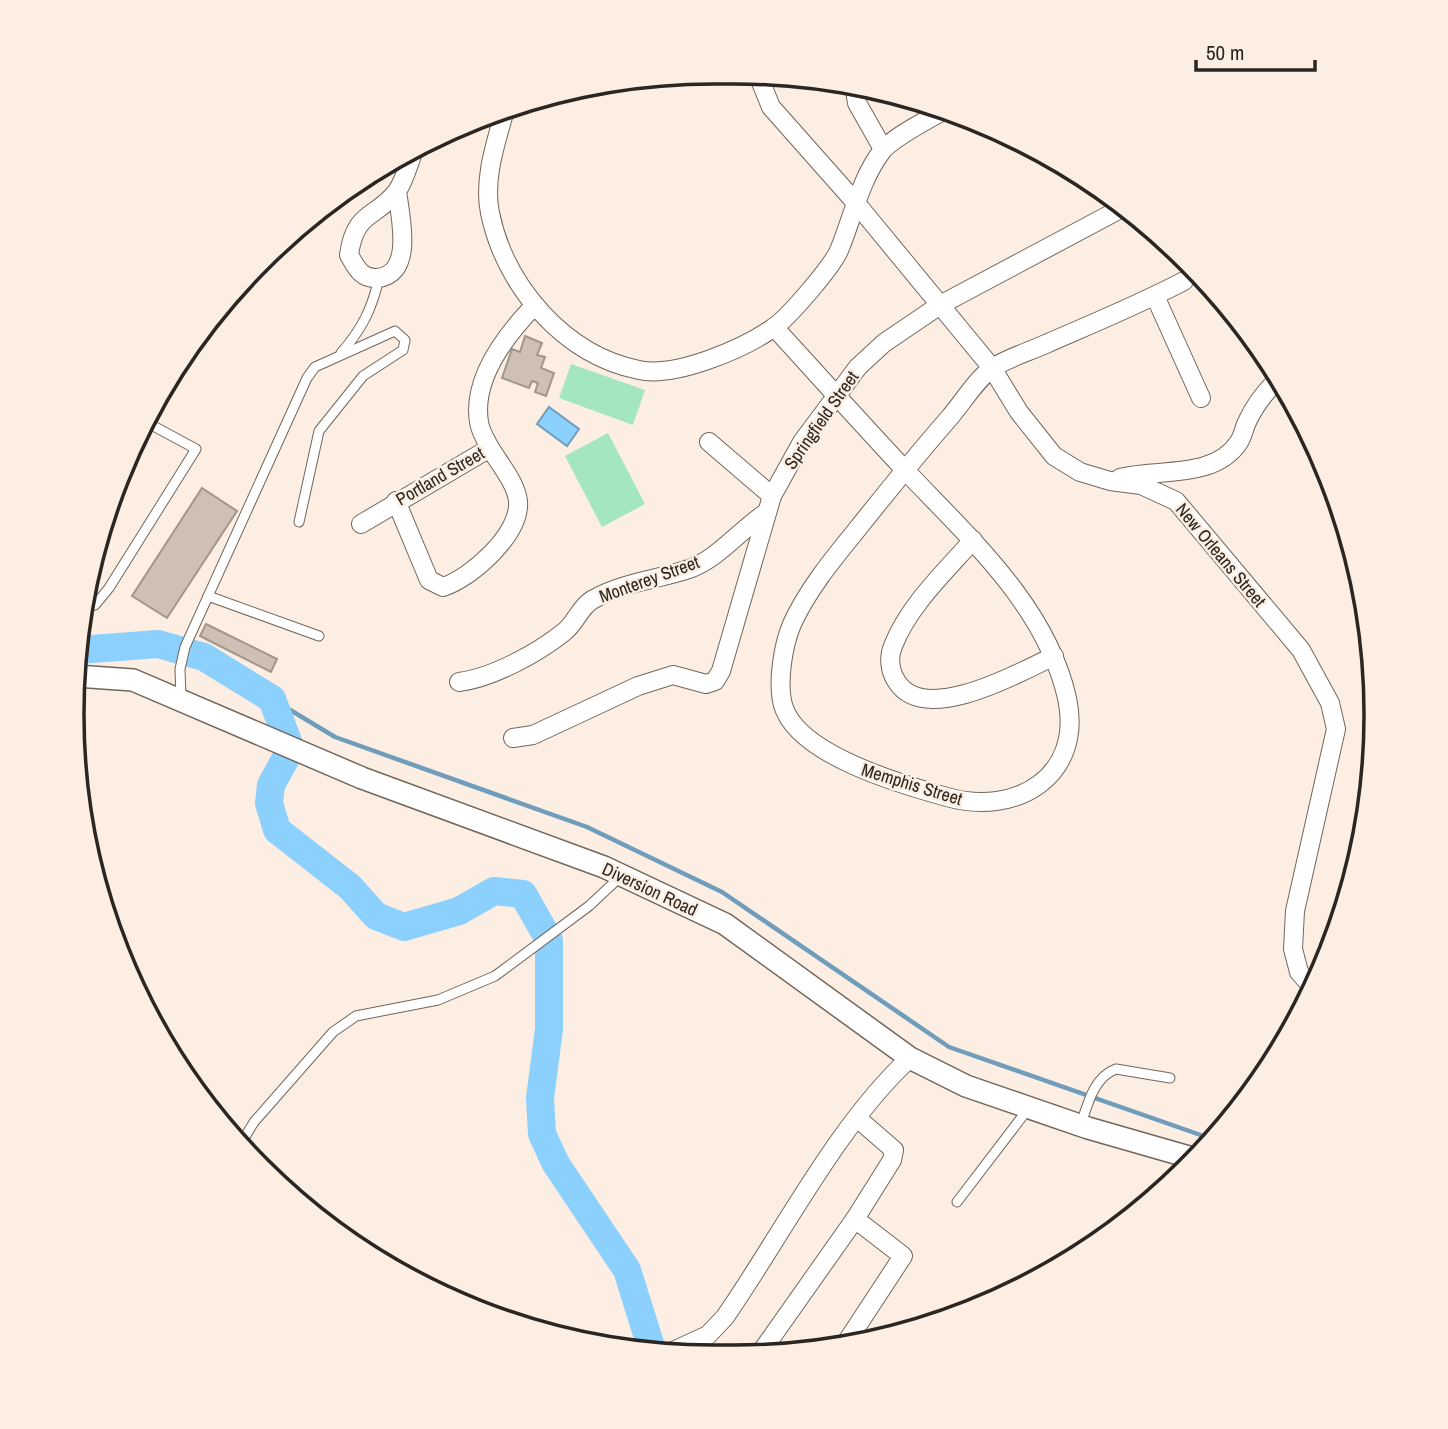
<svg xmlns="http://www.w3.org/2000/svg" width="1448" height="1429" font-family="'Archivo Narrow',sans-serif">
<rect width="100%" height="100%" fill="#fceee2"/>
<!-- green -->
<g fill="#a4e6c0">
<path d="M571 364 645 390 633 425 559 398Z"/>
<path d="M608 433 645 504 602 527 565 456Z"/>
</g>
<!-- water -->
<path fill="#8cd0fd" stroke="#6f9dbb" stroke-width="2" d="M549 407 579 429 567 446 537 424Z"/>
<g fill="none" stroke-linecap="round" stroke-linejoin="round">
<!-- stream -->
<path stroke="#6f9dbb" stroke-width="4.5" d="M272 699 335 737 587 827 722 892 949 1047 1212 1139"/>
<!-- river -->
<g stroke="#8cd0fd" stroke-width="28">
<path d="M78 650 158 644 204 657 272 699 289 744"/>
<path d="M287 756 271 785 269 803 277 830 350 887 376 916 404 927 459 911 494 891 523 894 549 940V1029L540 1098 542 1134 556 1164 627 1270 652 1350"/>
</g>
</g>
<!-- building -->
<g fill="#cec0b4" stroke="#a29589" stroke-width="2">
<path d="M525 336 542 343 537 355 545 357 541 368 554 373 546 396 535 392 538 383 532 381 529 388 502 378 512 349 520 352Z"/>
<path d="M202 488 237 511 167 618 132 596Z"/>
<path d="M206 624 277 659 271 672 200 636Z"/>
</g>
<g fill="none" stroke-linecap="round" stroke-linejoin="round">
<defs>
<g id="service">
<path d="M341 353C362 329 372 309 379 278"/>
<path d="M208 596 319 636"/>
<path d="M82 607 95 605 109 588 196 449 146 422"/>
<path d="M181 698 180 669 185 647 307 378 315 367 395 331 405 340 403 350 363 376 319 431 299 522"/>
<path d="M1081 1124C1088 1103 1094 1077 1116 1069L1170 1078"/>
<path d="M240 1145 254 1122 333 1032 356 1016 438 1000 495 976 589 906 620 877"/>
<path d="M957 1202 1028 1109"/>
</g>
<g id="minor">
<path d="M758 75 771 107 856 203 992 368 1019 412 1054 456 1080 472 1110 481 1141 485 1176 501 1301 650 1330 703 1336 729 1295 911 1293 949 1299 972 1313 988"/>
<path d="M854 84 857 103 883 149"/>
<path d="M505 110C496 142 483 179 490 213 505 286 564 355 639 370 675 378 743 349 773 328 788 318 834 265 840 248 853 216 861 178 882 151 893 137 928 120 944 110"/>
<path d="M397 191C400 215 415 275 377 278 361 279 356 267 349 255 355 210 377 218 397 191 405 180 409 162 414 150"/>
<path d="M1155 296 1201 398"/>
<path d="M774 327C818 375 861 423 905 470 968 537 1046 605 1067 698 1084 776 1016 817 947 797 903 785 797 755 783 705 777 683 783 645 792 624 807 591 832 560 855 532 886 493 917 455 950 417 963 402 977 378 994 367 1010 357 1031 351 1048 343 1094 323 1140 304 1184 281"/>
<path d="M709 442 772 496"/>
<path d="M1120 478C1158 468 1214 480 1239 442 1243 436 1244 428 1247 422 1254 406 1267 390 1279 378"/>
<path d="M396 501 429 580 443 587C471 578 521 534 518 501 516 483 499 463 490 448"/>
<path d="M361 524 490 448C486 440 480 431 479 422 472 379 506 335 534 306"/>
<path d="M973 540C945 572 909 605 893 646 888 658 890 672 897 682 925 726 1021 672 1054 656"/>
<path d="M459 682C492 678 538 653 564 632 575 624 580 607 592 600 623 582 656 580 689 569 718 559 741 529 767 512"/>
<path d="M513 738 533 735 638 686 673 675 706 684 715 681 721 671 772 496 802 442 858 367 884 343 940 305 1124 207"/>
<path d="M844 1346 903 1256 855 1219"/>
<path d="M671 1352 708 1335 725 1317C782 1235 837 1125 910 1058"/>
<path d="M759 1355 855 1219 892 1160 894 1150 857 1118"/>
</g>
<path id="tertiary" d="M76 676 133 680 362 778 604 867 725 924 910 1058 966 1086 1088 1128 1196 1159"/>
</defs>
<!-- service casing -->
<use href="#service" stroke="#72665b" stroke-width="11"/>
<!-- minor casing -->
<use href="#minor" stroke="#72665b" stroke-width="20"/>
<!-- tertiary casing -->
<use href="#tertiary" stroke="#72665b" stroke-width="24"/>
<!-- service -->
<use href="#service" stroke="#fff" stroke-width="9"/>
<!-- minor -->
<use href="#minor" stroke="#fff" stroke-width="18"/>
<!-- tertiary -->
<use href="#tertiary" stroke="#fff" stroke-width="21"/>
</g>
<g text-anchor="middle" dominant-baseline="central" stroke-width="5" stroke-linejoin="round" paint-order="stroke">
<!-- street labels -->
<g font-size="18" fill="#2b2621" stroke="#fceee2">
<text transform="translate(821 420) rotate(-55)">Springfield Street</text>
<text transform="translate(440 476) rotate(-30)">Portland Street</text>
<text transform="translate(1221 555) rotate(50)">New Orleans Street</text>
<text transform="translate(649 579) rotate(-20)">Monterey Street</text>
<text transform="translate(912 784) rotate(17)">Memphis Street</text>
<text transform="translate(650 889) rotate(25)">Diversion Road</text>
</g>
</g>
<!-- crop -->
<path d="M0 0H1448V1429H0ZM714 84H734A630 630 0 0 1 1364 714V715A630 630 0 0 1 734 1345H714A630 630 0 0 1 84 715V714A630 630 0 0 1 714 84Z" fill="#fceee2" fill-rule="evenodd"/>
<path fill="none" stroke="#2b2621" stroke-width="3.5" d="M714 84H734A630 630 0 0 1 1364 714V715A630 630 0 0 1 734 1345H714A630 630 0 0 1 84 715V714A630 630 0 0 1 714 84Z"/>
<!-- scale -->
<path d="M1196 60v10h119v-10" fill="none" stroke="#2b2621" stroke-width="3.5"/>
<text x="1206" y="60" font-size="21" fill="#2b2621" stroke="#fceee2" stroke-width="5" paint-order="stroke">50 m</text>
</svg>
